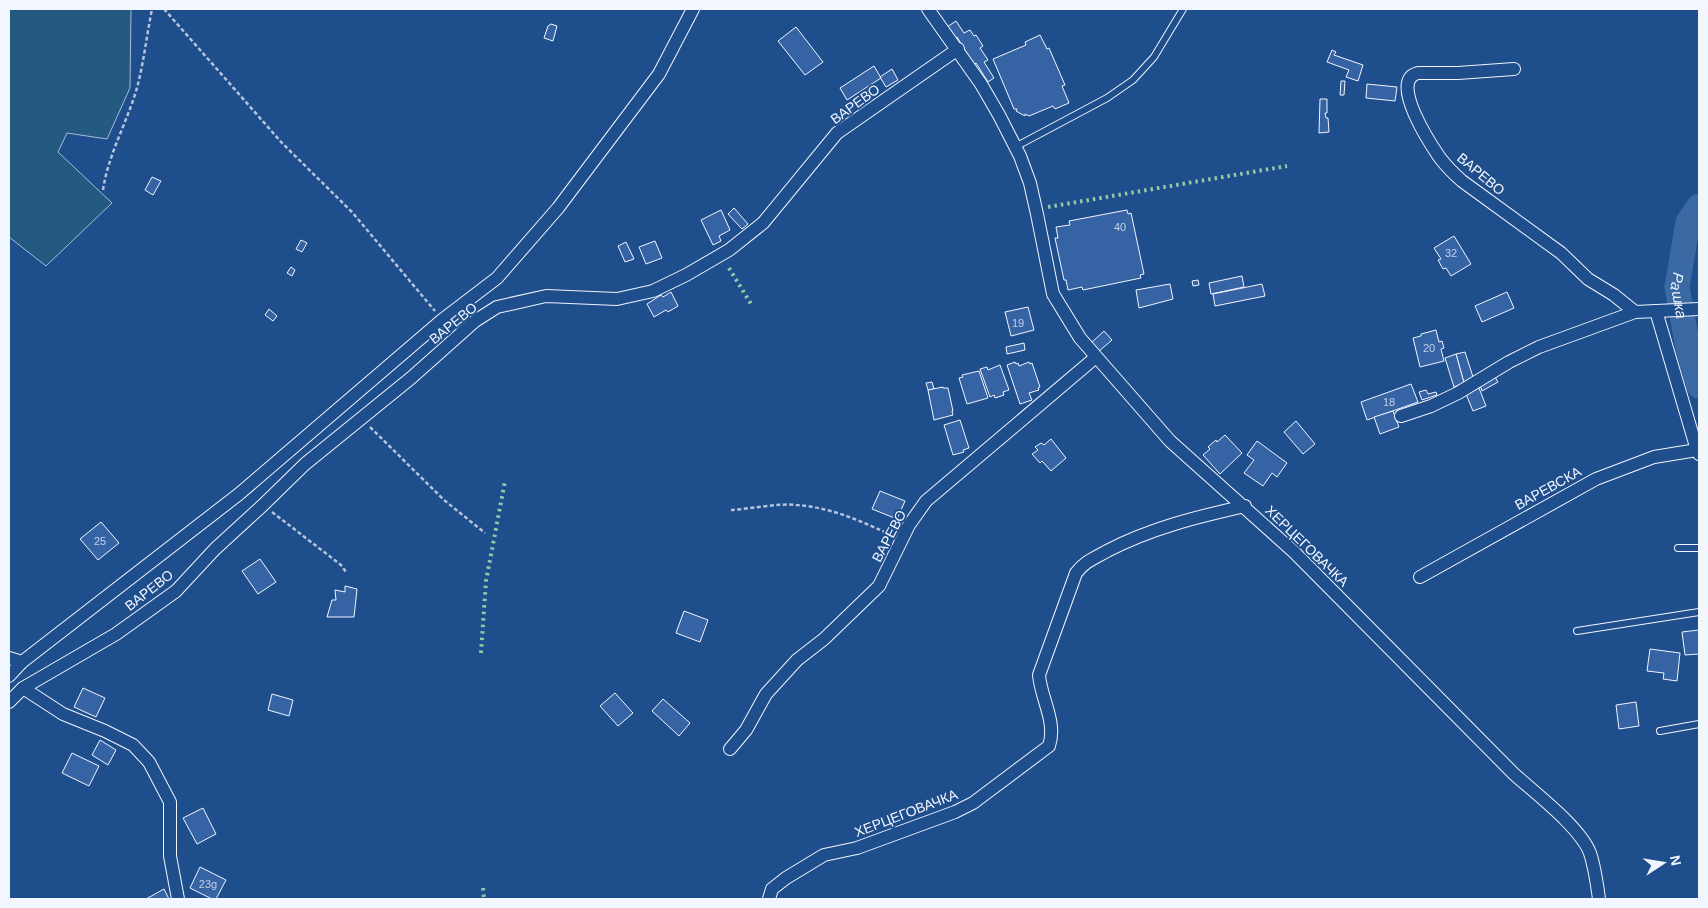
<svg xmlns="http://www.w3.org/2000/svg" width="1708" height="908" font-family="Arial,sans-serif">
<rect width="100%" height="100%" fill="#1f4e8c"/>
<!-- green -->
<path fill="#245a82" stroke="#a8bbd7" d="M9 9H131L130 88 107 139 67 133 58 152 112 203 46 266 9 237Z"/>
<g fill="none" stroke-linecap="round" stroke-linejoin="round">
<!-- river -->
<path stroke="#3b69a3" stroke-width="25" id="s1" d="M1699 206 1688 222 1677 287 1688 348 1699 386"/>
</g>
<!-- building -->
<g fill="#3563a3" stroke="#f2f6ff">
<path d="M956 21 964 33 970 30 974 36 976 35 983 46 980 48 988 60 984 62 994 78 988 82 976 63 974 65 957 37 953 39 947 27Z"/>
<path d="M551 24 557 26 553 41 544 38 548 26Z"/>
<path d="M796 27 823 62 805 75 778 41Z"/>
<path d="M1040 35 1047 49 1049 48 1065 85 1062 86 1069 103 1055 109 1053 106 1029 116 1025 114V116L1016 111 1017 109H1014L993 59 1026 45 1025 42Z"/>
<path d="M1332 50 1336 52 1334 55 1363 65 1358 81 1346 77 1349 70 1327 62Z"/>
<path d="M874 66 881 78 847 100 840 88Z"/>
<path d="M892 69 898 80 886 87 880 77Z"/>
<path d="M1341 81H1345L1344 95H1340Z"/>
<path d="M1367 84 1397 87 1395 101 1366 98Z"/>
<path d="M1320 99H1327V113H1325L1326 118H1328L1329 132 1319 133Z"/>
<path d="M152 177 161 181 153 195 145 190Z"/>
<path d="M734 208 748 224 742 229 728 214Z"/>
<path d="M721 210 730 230 719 236 721 241 713 245 701 220Z"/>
<path d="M1127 210 1128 214 1131 213 1144 274 1140 275 1141 278 1083 290 1082 287 1068 290 1066 280H1064L1055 238H1058L1056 227 1070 225 1069 221Z"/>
<path d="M1454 236 1471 264 1451 276 1446 268 1443 269 1438 260 1441 259 1434 248Z"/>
<path d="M301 240 307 243 302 252 296 249Z"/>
<path d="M655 241 662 258 646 264 639 247Z"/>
<path d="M626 242 634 259 625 262 618 246Z"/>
<path d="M291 267 295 270 292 276 287 273Z"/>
<path d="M1242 276 1244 287 1211 294 1209 283Z"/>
<path d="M1198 280 1199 285 1193 286 1192 281Z"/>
<path d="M1170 284 1173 299 1139 308 1136 290Z"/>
<path d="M1262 284 1265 296 1215 306 1213 294Z"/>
<path d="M671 292 678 306 668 312 666 310 654 317 647 304 661 295 663 297Z"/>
<path d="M1507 292 1514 308 1482 322 1475 306Z"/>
<path d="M1028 307 1034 330 1011 336 1005 312Z"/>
<path d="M269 309 277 316 273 321 265 315Z"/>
<path d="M1436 330 1439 342 1442 341 1444 348 1441 349 1444 361 1420 367 1413 338 1421 336V334Z"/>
<path d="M1104 331 1112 340 1098 352 1090 344Z"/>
<path d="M1024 343 1025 350 1007 354 1006 347Z"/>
<path d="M1465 352 1474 380 1464 383 1456 354Z"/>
<path d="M1456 354 1464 383 1454 387 1445 358Z"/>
<path d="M1015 362 1016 364 1018 363 1019 366 1029 362 1030 364 1032 363 1040 387 1038 388 1039 390 1029 393 1032 400 1020 404 1007 365Z"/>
<path d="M1000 365 1009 390 1003 392 1004 395 995 398 994 395 990 397 980 369 987 367 988 370Z"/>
<path d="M979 371 988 398 967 404 959 378 963 377 962 375Z"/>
<path d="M1495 377 1498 382 1482 391 1480 385Z"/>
<path d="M932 382 934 389 928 390 926 383Z"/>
<path d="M1411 384 1418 402 1367 420 1361 402Z"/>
<path d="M943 387V388H948L953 411H952L953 415 934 420 928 390Z"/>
<path d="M1479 388 1486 406 1473 411 1466 394Z"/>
<path d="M1426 390 1428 394 1436 392 1437 395 1422 400 1419 392Z"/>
<path d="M1393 411 1399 427 1380 434 1374 417Z"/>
<path d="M960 420 969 448 963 450 964 452 953 455 944 425Z"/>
<path d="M1296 421 1315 444 1303 454 1284 432Z"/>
<path d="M1225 435 1242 453 1220 474 1203 455 1210 449 1208 447 1216 440 1217 442Z"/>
<path d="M1051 439 1066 458 1051 471 1042 461 1040 463 1032 454 1038 450 1035 447 1041 443 1044 445Z"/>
<path d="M1257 441 1287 463 1277 477 1272 473 1263 486 1244 473 1254 460 1247 455Z"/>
<path d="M880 491 905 501 897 519 872 509Z"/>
<path d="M101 522 119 543 98 560 80 539Z"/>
<path d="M260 559 276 582 258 594 242 571Z"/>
<path d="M345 586 357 589 354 617H327L332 600H336L335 590 345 592Z"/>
<path d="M684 611 708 620 700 642 676 633Z"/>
<path d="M1699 630V654L1685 655 1682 632Z"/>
<path d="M1650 649 1680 653 1677 681 1663 679 1664 673 1647 671Z"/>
<path d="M83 688 105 698 96 717 74 707Z"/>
<path d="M615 693 633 713 618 726 600 706Z"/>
<path d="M272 694 293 700 289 716 268 710Z"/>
<path d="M663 699 690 723 679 736 652 711Z"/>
<path d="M1636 702 1639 726 1619 729 1616 705Z"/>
<path d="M100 740 116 750 108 765 92 755Z"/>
<path d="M72 753 99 766 89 786 62 773Z"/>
<path d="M203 808 216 834 197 844 183 818Z"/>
<path d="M200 867 226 880 216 899H212L190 888Z"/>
<path d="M164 889 169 899H146Z"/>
</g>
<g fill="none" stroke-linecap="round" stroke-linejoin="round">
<defs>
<g id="service">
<path d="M1015 147 1107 98 1133 80 1154 57 1183 9"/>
<path d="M1678 548H1699"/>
<path d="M1577 631 1699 612"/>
<path d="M1660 731 1699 724"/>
</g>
<g id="minor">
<path d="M928 9 981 84 999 115 1020 156 1030 183 1037 214 1053 294 1080 338 1170 441 1294 552 1514 774C1535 793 1580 827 1590 853 1595 868 1597 884 1599 899"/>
<path d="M1514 69 1458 73H1418C1388 80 1431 145 1440 158 1447 167 1454 174 1462 181L1561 253 1588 279 1614 295 1635 312 1699 309"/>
<path d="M1656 311 1697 450"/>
<path d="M1401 416 1431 406 1458 393 1509 362 1539 347 1635 312"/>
<path d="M1420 577 1596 479 1654 457 1697 450 1699 454"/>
<path d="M9 658 22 662"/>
<path d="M9 676 22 662 239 494 442 320 497 278 558 208 659 74 693 9"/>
<path d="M23 688 63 714 105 731 133 745 149 762 170 802V856L178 899"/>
<path d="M9 702 23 688 116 634 176 591 215 549 263 505 305 464 411 378 475 321 497 307 546 296 617 299 653 291 686 275 729 250 763 223 837 133 958 49"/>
<path d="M730 749 746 730 766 694 797 660 824 639 879 586 909 525 926 501 1096 357"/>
<path d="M769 899 772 889 786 878 824 855 857 848 955 812 973 803 1049 746C1057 722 1041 699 1039 675L1076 573C1085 561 1095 558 1107 551 1151 528 1197 517 1245 506"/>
</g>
</defs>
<!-- service casing -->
<use href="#service" stroke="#f2f6ff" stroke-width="8"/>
<!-- minor casing -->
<use href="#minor" stroke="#f2f6ff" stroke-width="14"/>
<!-- path -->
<g stroke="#b3c4dc" stroke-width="2.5" stroke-dasharray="4 2.5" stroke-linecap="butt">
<path d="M164 9 282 143 352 212 435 311"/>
<path d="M103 190C108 154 129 119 138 84 144 60 147 34 152 9"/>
<path d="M370 427 444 500 485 533"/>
<path d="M731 510C750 509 778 503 796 505 830 507 861 521 891 535"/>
<path d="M272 512 341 565 346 572"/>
</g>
<!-- service -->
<use href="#service" stroke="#1f4e8c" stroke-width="6"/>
<!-- minor -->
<use href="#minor" stroke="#1f4e8c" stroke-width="12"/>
<!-- hedge -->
<g stroke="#97c8a6" stroke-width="4" stroke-dasharray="2.5 4" stroke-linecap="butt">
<path d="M1048 207 1287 166"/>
<path d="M729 268 751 304"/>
<path d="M481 653 486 581 505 481"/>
<path d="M483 888 484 899"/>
</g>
</g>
<g text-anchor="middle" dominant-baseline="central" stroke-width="4" stroke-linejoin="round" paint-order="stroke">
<!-- number labels -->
<g font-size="11" fill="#c3d1e8">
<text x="1120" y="227">40</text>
<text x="1451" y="253">32</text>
<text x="1018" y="323">19</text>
<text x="1429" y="348">20</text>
<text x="1389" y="402">18</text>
<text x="100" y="541">25</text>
<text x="208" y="884">23g</text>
</g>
<!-- street labels -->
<g font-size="14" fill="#f2f6ff" stroke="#1f4e8c">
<text transform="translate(855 104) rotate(-36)">ВАРЕВО</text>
<text transform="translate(1481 174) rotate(40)">ВАРЕВО</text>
<text transform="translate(453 323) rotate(-39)">ВАРЕВО</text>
<text transform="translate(1548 488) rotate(-29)">ВАРЕВСКА</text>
<text transform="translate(889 536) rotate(-62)">ВАРЕВО</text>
<text transform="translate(1307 546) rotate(44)">ХЕРЦЕГОВАЧКА</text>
<text transform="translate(149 590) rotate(-38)">ВАРЕВО</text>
<text transform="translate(906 813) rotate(-21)">ХЕРЦЕГОВАЧКА</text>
</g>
<!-- water labels -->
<g font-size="15" font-style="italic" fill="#f2f6ff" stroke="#1f4e8c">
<text stroke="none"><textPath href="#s1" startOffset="94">Рашка</textPath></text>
</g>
</g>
<!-- border -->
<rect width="1708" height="908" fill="none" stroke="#f2f6ff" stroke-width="20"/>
<!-- north arrow -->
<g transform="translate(1663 863) rotate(78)" stroke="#1f4e8c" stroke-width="4" paint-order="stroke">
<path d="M0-4L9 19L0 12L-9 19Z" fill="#f2f6ff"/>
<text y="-8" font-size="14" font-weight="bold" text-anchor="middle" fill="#f2f6ff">N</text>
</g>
</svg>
